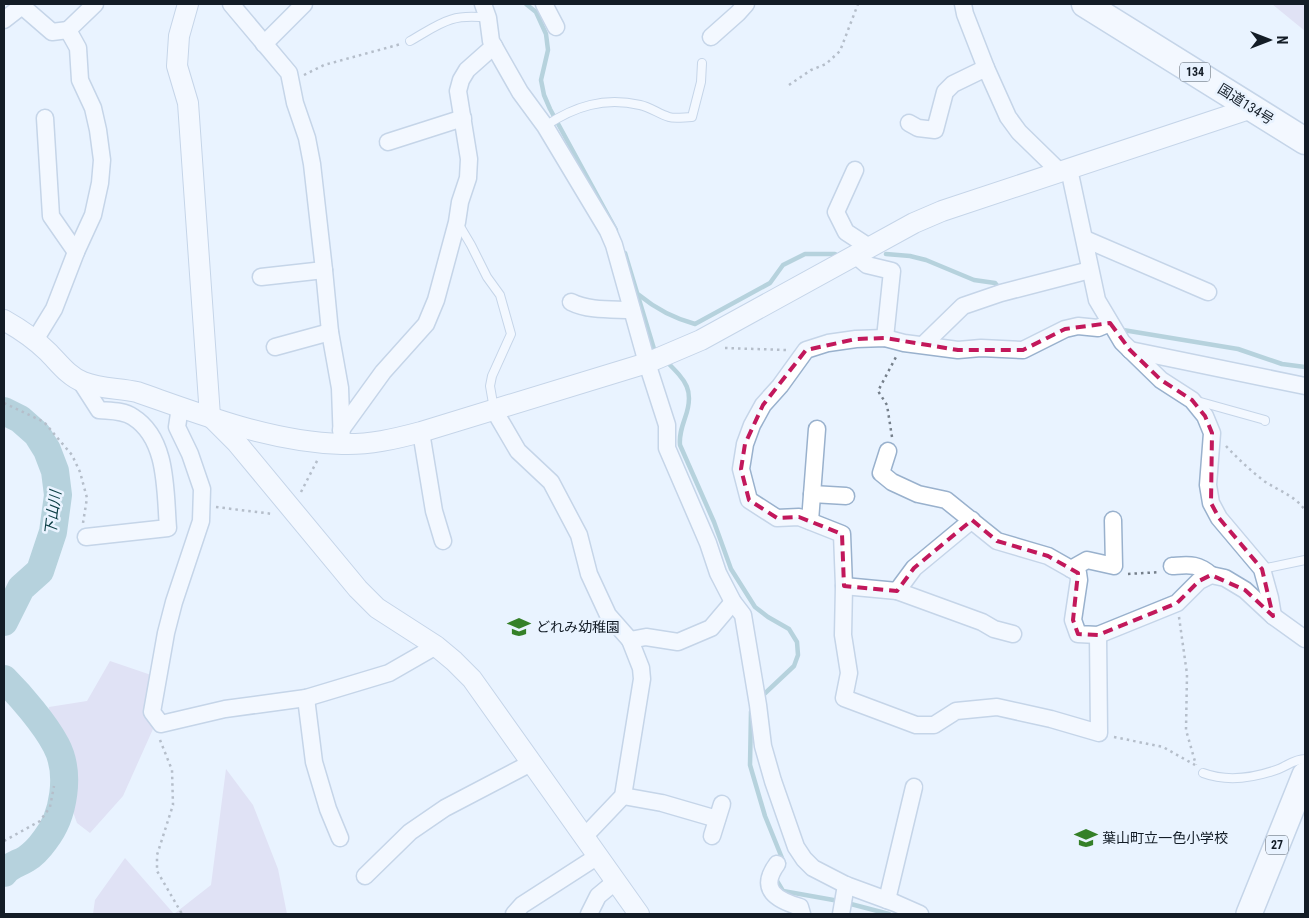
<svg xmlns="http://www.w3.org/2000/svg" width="1309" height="918" font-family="'Roboto Condensed','Noto Sans JP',sans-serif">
<rect width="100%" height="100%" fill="#e9f3ff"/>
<!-- green -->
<g fill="#d5cee8">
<path d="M1272 4H1305V31Z"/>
<path d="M110 661 157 677 162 706 157 720 123 796 90 833 77 823 49 744 46 725 49 707 87 701Z"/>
<path d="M226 769 253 805 278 869 287 914H93L95 900 125 858 174 914 211 885Z"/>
</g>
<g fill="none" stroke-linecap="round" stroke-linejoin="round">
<!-- stream -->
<g stroke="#78acb4" stroke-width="4.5">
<path d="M526 4 536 12 546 34 548 50 541 80 544 95 550 109 616 230"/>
<path d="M625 253 654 349 657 352"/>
<path d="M886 254 910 256 926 260 974 280 995 283 999 288"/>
<path d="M639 295C656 309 673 318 695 324L770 283 783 265 805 254H835"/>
<path d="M1123 330 1238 349 1282 364 1305 367"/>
<path d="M666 361C686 381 695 390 685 418 682 427 679 435 680 445L714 522 731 569 755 607 768 617 789 629 797 642 798 655 794 666 760 698"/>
<path d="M752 707 751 712 750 765 765 816 784 863"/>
<path d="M777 881 783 891 839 901"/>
<path d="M847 903 889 914"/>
</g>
<!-- river -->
<g stroke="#78acb4" stroke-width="28">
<path d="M4 411 20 419 37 434 47 450 55 471 58 495 53 532 40 571 21 588 4 622"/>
<path d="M4 679C21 696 45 724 56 745 71 773 64 816 45 840 40 847 34 854 26 859 18 864 10 865 4 873"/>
</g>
<defs>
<g id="service">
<path d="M410 41C440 24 450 13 488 18"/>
<path d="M545 126C575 106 604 97 640 105 650 107 659 114 669 117 675 119 685 117 692 117L701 82 702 63"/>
<path d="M458 223 471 245 487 277 500 295 511 334 492 376 490 386 494 409"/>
<path d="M1197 401 1265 420V421"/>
<path d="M1262 569 1305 560"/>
<path d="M1203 773C1227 782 1253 778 1276 770 1286 767 1294 759 1305 759"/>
</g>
<g id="minor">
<path d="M22 4V6L52 32 68 30"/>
<path d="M231 4 289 73 295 103 307 138 312 164 324 270 330 332 340 388 342 444"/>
<path d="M483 4 488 18 491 41 520 92 545 126 608 231 614 245 647 363 667 425V448L708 543 718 573 733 602 743 615 758 705 763 746 773 781 796 847 804 859 813 868 846 885 895 903 920 914"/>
<path d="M544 4 556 27"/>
<path d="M963 4 965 14 986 68 1008 117 1019 132 1060 172"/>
<path d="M4 20 22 6"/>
<path d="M711 37 738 13 746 4"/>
<path d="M264 44 304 4"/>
<path d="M45 118 51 216 76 252"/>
<path d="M909 123 918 128 935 130 945 92 953 84 986 68"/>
<path d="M388 142 463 118"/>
<path d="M1069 169 1097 300 1122 342 1161 380 1192 400 1205 416 1212 433 1208 485 1211 503 1219 518 1262 569 1270 598 1273 616"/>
<path d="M855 170 836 212 846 232 869 247"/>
<path d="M1085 239 1208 292"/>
<path d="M855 255 867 265 892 271 885 338"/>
<path d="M261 277 324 270"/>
<path d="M571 302C589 311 612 309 632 310"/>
<path d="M35 340 54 309 76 252 93 215 100 183 102 160 98 130 93 108 80 80 78 48 68 30 95 4"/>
<path d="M924 344 963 306 1001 293 1090 270"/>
<path d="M275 347 330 332"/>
<path d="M1130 350 1305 386"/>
<path d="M81 382 99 410C110 411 123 410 133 417 168 439 165 491 168 528L86 537"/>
<path d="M180 407 177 427 190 454 202 489 201 521 174 602 166 633 152 712 161 724 225 709 306 698 389 673 436 646"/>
<path d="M494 410 518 451 551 482 579 535 589 574 608 615 630 640"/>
<path d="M341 430 383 372 426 324 436 300 457 222 460 202 468 178 469 159 458 91 461 80 467 70 494 46"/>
<path d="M421 432 434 511 443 541"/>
<path d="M888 451 881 473 892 482 918 494 946 500 997 541 1048 556 1078 573 1079 580 1073 620 1078 634 1098 635 1177 603 1199 581 1211 575 1225 578 1245 590 1273 616 1305 639"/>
<path d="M812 494 846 496"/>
<path d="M810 521 817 429"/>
<path d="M1172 566C1189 565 1197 563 1211 575"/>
<path d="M1071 569 1087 560 1114 566 1113 520"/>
<path d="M844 586 897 591 914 568 972 520"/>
<path d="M897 591 982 622 994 629 1013 634"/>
<path d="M1098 635 1099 733 1051 719 997 707 956 711 934 725H916L844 698 849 673 843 635 844 586 842 534 799 517 777 518 749 500 741 469 745 444 752 425 763 405 780 386 806 350 828 343 856 339 885 338 904 343 958 350 981 348 1023 350 1065 329 1078 326 1098 328 1110 323"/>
<path d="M306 698 314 762 328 809 340 838"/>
<path d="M623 796 662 803 717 819"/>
<path d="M712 836 722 804"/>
<path d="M584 837 623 796 642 679 641 668 630 640 646 637 678 642 711 628 733 602"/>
<path d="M777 864C758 890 777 900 800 907L802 914"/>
<path d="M365 876 410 832 445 808 531 763"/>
<path d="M887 900 914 787"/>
<path d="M514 914 522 905 598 856"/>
<path d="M589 914 598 896 616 881"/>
<path d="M841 914 846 885"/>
</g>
<g id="tertiary">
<path d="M188 4 179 36 177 66 188 103 210 416 237 443 358 589 377 608 436 646 454 661 472 679 639 914"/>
<path d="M4 320C20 329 35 339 48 352 59 363 68 376 83 382 100 389 118 388 137 392 203 415 271 442 342 444 369 445 395 439 421 432L647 363 701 340 914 223 942 211 1252 108"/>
</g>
<path id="primary" d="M1249 914 1305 775"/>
<path id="trunk" d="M1085 4 1305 141"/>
</defs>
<!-- service casing -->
<use href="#service" stroke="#99b1cd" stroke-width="10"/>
<!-- minor casing -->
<use href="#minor" stroke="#99b1cd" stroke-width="19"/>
<!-- tertiary casing -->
<use href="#tertiary" stroke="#99b1cd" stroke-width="22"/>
<!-- primary casing -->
<use href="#primary" stroke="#99b1cd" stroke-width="28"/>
<!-- trunk casing -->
<use href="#trunk" stroke="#99b1cd" stroke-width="29"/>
<!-- path -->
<g stroke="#757f8a" stroke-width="2.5" stroke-dasharray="2.5 4" stroke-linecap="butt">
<path d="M304 75 324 65 401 44"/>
<path d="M789 85 811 70 826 64 840 51 858 4"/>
<path d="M725 348 787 350"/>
<path d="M4 403 44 422 72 455 80 472 87 498 83 523"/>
<path d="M892 437 887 405 878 391 896 357"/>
<path d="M1226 446C1238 459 1250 470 1264 481 1279 491 1294 495 1305 510"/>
<path d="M301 492 318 459"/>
<path d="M216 507 273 514"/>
<path d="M1128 574 1160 572"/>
<path d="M1179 617 1187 674 1186 730 1196 765"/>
<path d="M1114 737 1163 747 1195 765"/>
<path d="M160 740 172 770 173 805 157 855V871L182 914"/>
<path d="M4 841 40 821 50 807 54 786"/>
</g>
<!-- service -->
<use href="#service" stroke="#fff" stroke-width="8"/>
<!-- minor -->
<use href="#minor" stroke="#fff" stroke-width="16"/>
<!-- tertiary -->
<use href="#tertiary" stroke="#fff" stroke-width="20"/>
<!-- primary -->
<use href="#primary" stroke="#fff" stroke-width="25"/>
<!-- trunk -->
<use href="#trunk" stroke="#fff" stroke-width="26"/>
</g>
<!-- marked area -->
<path d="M0 0H1309V918H0ZM1110 323 1130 350 1161 380 1192 400 1205 416 1212 433 1211 503 1219 518 1262 569 1273 616 1245 590 1211 575 1199 581 1177 603 1098 635 1078 634 1073 620 1078 573 1048 556 997 541 972 520 914 568 897 591 844 586 842 534 799 517 777 518 749 500 741 469 745 444 763 405 806 350 856 339 885 338 958 350H1023L1065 329Z" fill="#e9f3ff" fill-opacity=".55" fill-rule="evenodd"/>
<path fill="none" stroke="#c2185b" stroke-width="4" stroke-dasharray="10 6" stroke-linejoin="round" d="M1110 323 1130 350 1161 380 1192 400 1205 416 1212 433 1211 503 1219 518 1262 569 1273 616 1245 590 1211 575 1199 581 1177 603 1098 635 1078 634 1073 620 1078 573 1048 556 997 541 972 520 914 568 897 591 844 586 842 534 799 517 777 518 749 500 741 469 745 444 763 405 806 350 856 339 885 338 958 350H1023L1065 329Z"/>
<!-- icons -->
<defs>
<symbol id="school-bare" viewBox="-9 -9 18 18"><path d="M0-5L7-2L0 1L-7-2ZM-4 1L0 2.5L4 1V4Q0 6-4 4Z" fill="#358028" stroke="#e9f3ff" stroke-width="2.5" paint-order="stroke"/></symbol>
</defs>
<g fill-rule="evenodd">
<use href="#school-bare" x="503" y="611" width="32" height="32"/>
<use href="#school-bare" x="1070" y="822" width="32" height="32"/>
</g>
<g text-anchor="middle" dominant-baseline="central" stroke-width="5" stroke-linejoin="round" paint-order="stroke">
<!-- shield labels -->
<g fill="#e9f3ff" stroke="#535c67" stroke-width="1">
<rect x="1180" y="62.5" width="30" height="19" rx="4"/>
<rect x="1266" y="835.5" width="22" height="19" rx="4"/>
</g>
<g font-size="12" font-weight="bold" fill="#131c26">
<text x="1195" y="72">134</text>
<text x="1277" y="845">27</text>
</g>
<!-- street labels -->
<g font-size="14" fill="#131c26" stroke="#e9f3ff">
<text transform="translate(1246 104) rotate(32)">国道134号</text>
</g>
<!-- poi labels -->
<g font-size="14" fill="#131c26" stroke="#e9f3ff" text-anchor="start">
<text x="536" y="627">どれみ幼稚園</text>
<text x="1102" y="838">葉山町立一色小学校</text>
</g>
<!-- water labels -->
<g font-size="15" font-style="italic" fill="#0a3c43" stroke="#e9f3ff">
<text transform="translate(53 513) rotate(-83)">下山川</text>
</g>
</g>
<!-- border -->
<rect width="1309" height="918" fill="none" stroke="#131c26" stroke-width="10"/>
<!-- north arrow -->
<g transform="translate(1269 40) rotate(90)" stroke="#e9f3ff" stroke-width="4" paint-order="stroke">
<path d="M0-4L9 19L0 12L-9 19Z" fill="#131c26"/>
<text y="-8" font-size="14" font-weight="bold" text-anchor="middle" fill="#131c26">N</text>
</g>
</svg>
